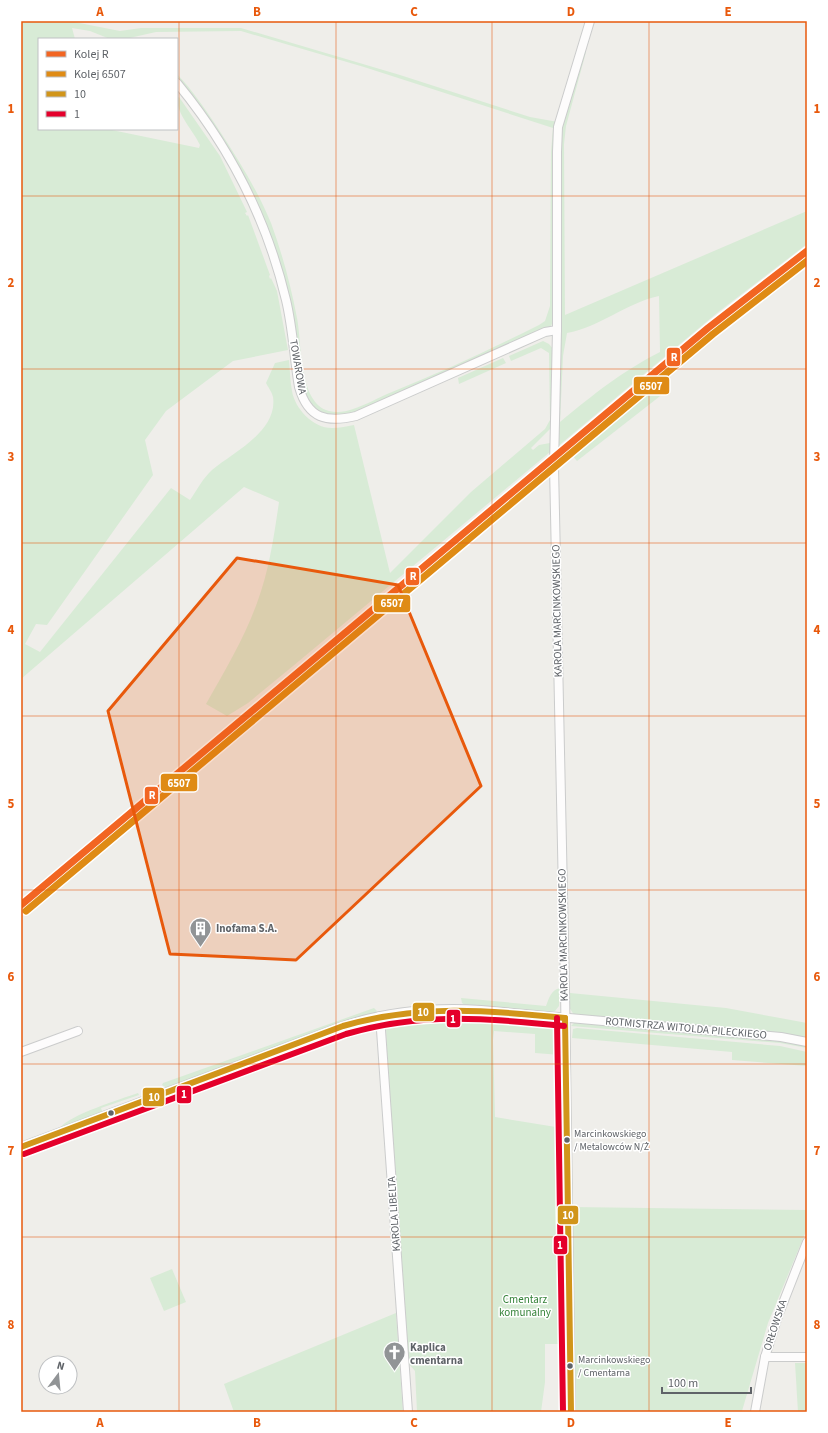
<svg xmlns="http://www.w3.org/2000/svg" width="828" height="1433" font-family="'Source Sans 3',sans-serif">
<rect width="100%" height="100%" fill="#efeeea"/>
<!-- green -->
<g fill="#d8ebd6" fill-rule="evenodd">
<path d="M21 21H69L120 31 141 28H241L400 75 530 117 558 122 554 321 550 327C499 349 449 372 399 393 380 401 359 415 339 416 323 417 312 407 305 394L273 243C251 182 216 128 177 77V74C193 91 206 110 219 130 238 159 258 191 271 223 282 253 291 286 297 318 302 342 298 403 329 411 337 413 345 412 353 409 366 405 379 397 392 392 442 372 491 349 539 325L545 321 550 306 551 152 553 128 364 67 241 31 156 32 125 39H110L90 31 72 28 75 39H39V129H107L199 148 200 145C193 130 177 115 177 98L179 97 220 156 247 212 245 213 247 216 248 215 270 275 269 276 270 279 271 278 277 291 288 350 233 361 166 411 145 440 153 475 47 625 36 624 25 644 40 652 171 488 190 500C197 490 203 478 212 470 234 452 278 431 273 397 272 392 268 387 266 383L275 363 289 360C290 370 290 381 292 391 295 409 313 428 332 428 340 428 347 426 354 425L390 573 471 492 545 429 550 420 549 353 541 348 511 361 509 356 543 341 549 344 554 350 552 427 531 448 533 450 539 445 550 443V452L293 666 248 703 227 716 206 704C224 672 244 639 257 603 269 571 274 536 279 502L244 487 21 679Z"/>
<path d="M583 52H586L566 126 564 144 565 315 807 211V244L717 313 557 447 561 128ZM659 296 660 352C621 372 594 394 560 422L563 356 567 333C600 327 626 303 659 296Z"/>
<path d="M807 255V260C754 296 705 338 656 380L657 382 632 400 558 462 557 457C642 392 719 316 807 255Z"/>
<path d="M503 358 506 363 459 384 458 378Z"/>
<path d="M658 384 664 393 577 461 571 454 633 402Z"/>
<path d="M560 988 559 1006 555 1011 545 1013 466 1006 462 1003 461 998 546 1006C549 998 551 990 560 988Z"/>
<path d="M570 993 726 1008 807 1023V1039L748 1030 574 1015 569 1007Z"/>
<path d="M374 1008 377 1011 374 1014 167 1088 162 1085 163 1083Z"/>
<path d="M463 1012 546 1019 545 1022 441 1015 400 1018 385 1023 389 1018 412 1014Z"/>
<path d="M442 1017 554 1026 559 1029 561 1055 535 1053V1034L494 1031 493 1040 495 1117 562 1128 565 1344H545V1382L541 1412H417L415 1371 408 1363 388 1079 386 1027 401 1021Z"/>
<path d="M575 1022 780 1040 807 1045V1048L780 1043 571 1026Z"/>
<path d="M577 1028 780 1046 807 1052V1066L732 1060V1052L572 1038 573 1029Z"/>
<path d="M138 1093 139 1095 101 1108 102 1111 88 1119 60 1128C69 1115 121 1099 138 1093Z"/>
<path d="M142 1105V1108L30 1150 31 1148Z"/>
<path d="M572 1207 807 1210V1229L768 1323 742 1411 576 1412Z"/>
<path d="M172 1269 186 1302 164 1311 150 1278Z"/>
<path d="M396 1313 403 1412H234L224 1384Z"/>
<path d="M795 1363H807V1412H798Z"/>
</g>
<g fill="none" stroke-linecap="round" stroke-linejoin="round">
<defs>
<g id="minor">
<path d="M177 83C229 146 267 220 286 300 293 329 294 358 299 387 308 419 327 423 356 416L545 332 557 330"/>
<path d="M380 1016 408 1412"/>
<path d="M21 1052 78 1031"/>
<path d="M21 1147 343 1026C388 1011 433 1007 481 1010L781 1037 807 1042"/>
<path d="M765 1357H807"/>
<path d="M571 1412 565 989 554 466 557 330V152L558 127 590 21"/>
<path d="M755 1412 765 1357 778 1316 807 1242"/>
</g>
</defs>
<!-- minor casing -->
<use href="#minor" stroke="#cbcccc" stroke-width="10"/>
<!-- minor -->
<use href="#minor" stroke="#fdfcfc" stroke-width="8"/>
<!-- rail -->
<path stroke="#e4e4e4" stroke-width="2" stroke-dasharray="1 5" stroke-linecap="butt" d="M21 911 233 733 273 704 377 616"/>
<defs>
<g id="bus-1">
<path d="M565 1018 571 1412"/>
<path d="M21 1147 343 1026C420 1004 487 1010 565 1018"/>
</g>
<g id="bus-2">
<path d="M557 1018 563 1412"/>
<path d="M24 1154 346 1034C421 1012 487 1018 564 1026"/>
</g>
</defs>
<!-- bus-1 casing -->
<use href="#bus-1" stroke="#fff" stroke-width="9"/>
<!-- bus-2 casing -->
<use href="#bus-2" stroke="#fff" stroke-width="9"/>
<!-- bus-1 -->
<use href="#bus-1" stroke="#d1951a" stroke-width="6"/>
<!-- bus-2 -->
<use href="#bus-2" stroke="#e4002b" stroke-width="6"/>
<defs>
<path id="rail-1" d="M21 905 708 328 807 251"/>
<path id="rail-2" d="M26 911 713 334 807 261"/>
</defs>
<!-- rail-1 casing -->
<use href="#rail-1" stroke="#fff" stroke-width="10"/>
<!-- rail-2 casing -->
<use href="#rail-2" stroke="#fff" stroke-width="10"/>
<!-- rail-1 -->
<use href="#rail-1" stroke="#f26522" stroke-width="7"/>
<!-- rail-2 -->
<use href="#rail-2" stroke="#df8b15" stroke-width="7"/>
</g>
<!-- marked area -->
<path fill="#e8590c" fill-opacity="0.2" stroke="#e8590c" stroke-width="3" stroke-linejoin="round" d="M237 558 398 585 481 786 296 960 170 954 108 711Z"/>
<!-- grid -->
<path fill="none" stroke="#e8590c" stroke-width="1" stroke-opacity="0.55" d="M179 21V1412M336 21V1412M492 21V1412M649 21V1412M21 196H807M21 369H807M21 543H807M21 716H807M21 890H807M21 1064H807M21 1237H807"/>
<!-- icons -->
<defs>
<symbol id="building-pin" viewBox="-11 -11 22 30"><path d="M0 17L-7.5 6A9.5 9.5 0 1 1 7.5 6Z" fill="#919496" stroke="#fff"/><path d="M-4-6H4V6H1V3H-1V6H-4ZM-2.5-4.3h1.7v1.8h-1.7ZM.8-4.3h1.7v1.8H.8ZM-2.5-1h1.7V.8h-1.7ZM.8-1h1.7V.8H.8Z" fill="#fff"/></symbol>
<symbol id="church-pin" viewBox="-11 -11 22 30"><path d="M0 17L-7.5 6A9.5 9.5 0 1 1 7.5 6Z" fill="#919496" stroke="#fff"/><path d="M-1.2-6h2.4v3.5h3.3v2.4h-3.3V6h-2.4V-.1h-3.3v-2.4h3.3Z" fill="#fff"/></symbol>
</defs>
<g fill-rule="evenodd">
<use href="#building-pin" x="188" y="916" width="25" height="34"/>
<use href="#church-pin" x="382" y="1340" width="25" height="34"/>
</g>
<!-- markers -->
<g fill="#5f6368" stroke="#fff" stroke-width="1.5">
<circle cx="111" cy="1113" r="3.5"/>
<circle cx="567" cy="1140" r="3.5"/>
<circle cx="570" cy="1366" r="3.5"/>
</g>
<g text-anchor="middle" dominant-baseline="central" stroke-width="3" stroke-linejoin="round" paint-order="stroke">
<!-- bus labels -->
<g font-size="10" fill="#5f6368" stroke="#fff" text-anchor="start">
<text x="574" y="1134">Marcinkowskiego<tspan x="574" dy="13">/ Metalowców N/Ż</tspan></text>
<text x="578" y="1360">Marcinkowskiego<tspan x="578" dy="13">/ Cmentarna</tspan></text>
</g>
<!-- street labels -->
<g font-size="11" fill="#5f6368" stroke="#fff">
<text transform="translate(298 367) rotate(80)">TOWAROWA</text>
<text transform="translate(557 611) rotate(-91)">KAROLA MARCINKOWSKIEGO</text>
<text transform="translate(563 935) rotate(-91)">KAROLA MARCINKOWSKIEGO</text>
<text transform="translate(686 1028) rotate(5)">ROTMISTRZA WITOLDA PILECKIEGO</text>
<text transform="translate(394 1214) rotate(-94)">KAROLA LIBELTA</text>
<text transform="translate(775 1325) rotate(-72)">ORŁOWSKA</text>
</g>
<!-- poi labels -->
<g font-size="11" font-weight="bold" fill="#5f6368" stroke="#fff" text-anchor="start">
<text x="216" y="928">Inofama S.A.</text>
<text x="410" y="1347">Kaplica<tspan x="410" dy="13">cmentarna</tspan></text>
</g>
<!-- park labels -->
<g font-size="11" fill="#348238" stroke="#fff">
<text x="525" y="1299">Cmentarz<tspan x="525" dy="13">komunalny</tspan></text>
</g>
</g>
<g stroke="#fff" stroke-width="1.5">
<rect x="666" y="347" width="15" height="20" rx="4" fill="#f26522"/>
<rect x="633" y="376" width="37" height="19" rx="4" fill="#df8b15"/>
<rect x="405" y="567" width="15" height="19" rx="4" fill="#f26522"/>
<rect x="373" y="594" width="38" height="19" rx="4" fill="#df8b15"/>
<rect x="160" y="773" width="38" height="19" rx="4" fill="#df8b15"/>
<rect x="144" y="786" width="15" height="19" rx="4" fill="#f26522"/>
<rect x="412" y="1002" width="23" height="20" rx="4" fill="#d1951a"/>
<rect x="446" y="1009" width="15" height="19" rx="4" fill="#e4002b"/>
<rect x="176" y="1085" width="16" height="19" rx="4" fill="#e4002b"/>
<rect x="142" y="1087" width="23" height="20" rx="4" fill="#d1951a"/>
<rect x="557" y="1205" width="22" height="20" rx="4" fill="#d1951a"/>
<rect x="553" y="1235" width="15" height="20" rx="4" fill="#e4002b"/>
</g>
<g font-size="11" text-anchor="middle" font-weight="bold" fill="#fff">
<text x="674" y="361">R</text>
<text x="651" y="390">6507</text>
<text x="413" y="580">R</text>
<text x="392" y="607">6507</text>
<text x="179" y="787">6507</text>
<text x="152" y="799">R</text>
<text x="423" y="1016">10</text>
<text x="453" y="1023">1</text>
<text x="184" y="1098">1</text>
<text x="154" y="1101">10</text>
<text x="568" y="1219">10</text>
<text x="560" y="1249">1</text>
</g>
<!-- border -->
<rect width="828" height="1433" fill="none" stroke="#ffffff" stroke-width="44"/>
<!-- legend -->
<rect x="38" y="38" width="140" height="92" fill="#ffffff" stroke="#bfc1c3"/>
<rect x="46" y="51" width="20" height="6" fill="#f26522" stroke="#bfc1c3"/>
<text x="74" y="58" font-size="12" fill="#5f6368">Kolej R</text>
<rect x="46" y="71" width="20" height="6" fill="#df8b15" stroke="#bfc1c3"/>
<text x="74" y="78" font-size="12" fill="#5f6368">Kolej 6507</text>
<rect x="46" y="91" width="20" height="6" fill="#d1951a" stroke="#bfc1c3"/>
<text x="74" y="98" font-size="12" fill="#5f6368">10</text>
<rect x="46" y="111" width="20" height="6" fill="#e4002b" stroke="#bfc1c3"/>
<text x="74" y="118" font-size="12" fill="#5f6368">1</text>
<!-- north arrow -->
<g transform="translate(58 1375) rotate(16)"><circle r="19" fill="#ffffff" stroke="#bfc1c3"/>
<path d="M0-3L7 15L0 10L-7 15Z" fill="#919496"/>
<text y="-6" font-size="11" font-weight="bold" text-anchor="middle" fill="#5f6368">N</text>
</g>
<!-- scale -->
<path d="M662 1387v6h89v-6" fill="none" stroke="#5f6368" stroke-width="2"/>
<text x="668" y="1387" font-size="12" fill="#5f6368" stroke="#ffffff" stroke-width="3" paint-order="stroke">100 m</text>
<rect x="22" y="22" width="784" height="1389" fill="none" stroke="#e8590c" stroke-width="1.5"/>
<g font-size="13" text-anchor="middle" font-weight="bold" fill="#e8590c">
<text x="100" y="16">A</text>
<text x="257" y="16">B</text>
<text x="414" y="16">C</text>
<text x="571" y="16">D</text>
<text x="728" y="16">E</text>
<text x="11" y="113">1</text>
<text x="817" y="113">1</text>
<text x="11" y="287">2</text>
<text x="817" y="287">2</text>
<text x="11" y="461">3</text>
<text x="817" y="461">3</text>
<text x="11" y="634">4</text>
<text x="817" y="634">4</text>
<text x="11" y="808">5</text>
<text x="817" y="808">5</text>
<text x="11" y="981">6</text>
<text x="817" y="981">6</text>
<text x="11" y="1155">7</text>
<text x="817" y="1155">7</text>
<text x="11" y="1329">8</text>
<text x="817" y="1329">8</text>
<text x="100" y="1427">A</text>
<text x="257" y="1427">B</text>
<text x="414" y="1427">C</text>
<text x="571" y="1427">D</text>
<text x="728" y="1427">E</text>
</g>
</svg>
